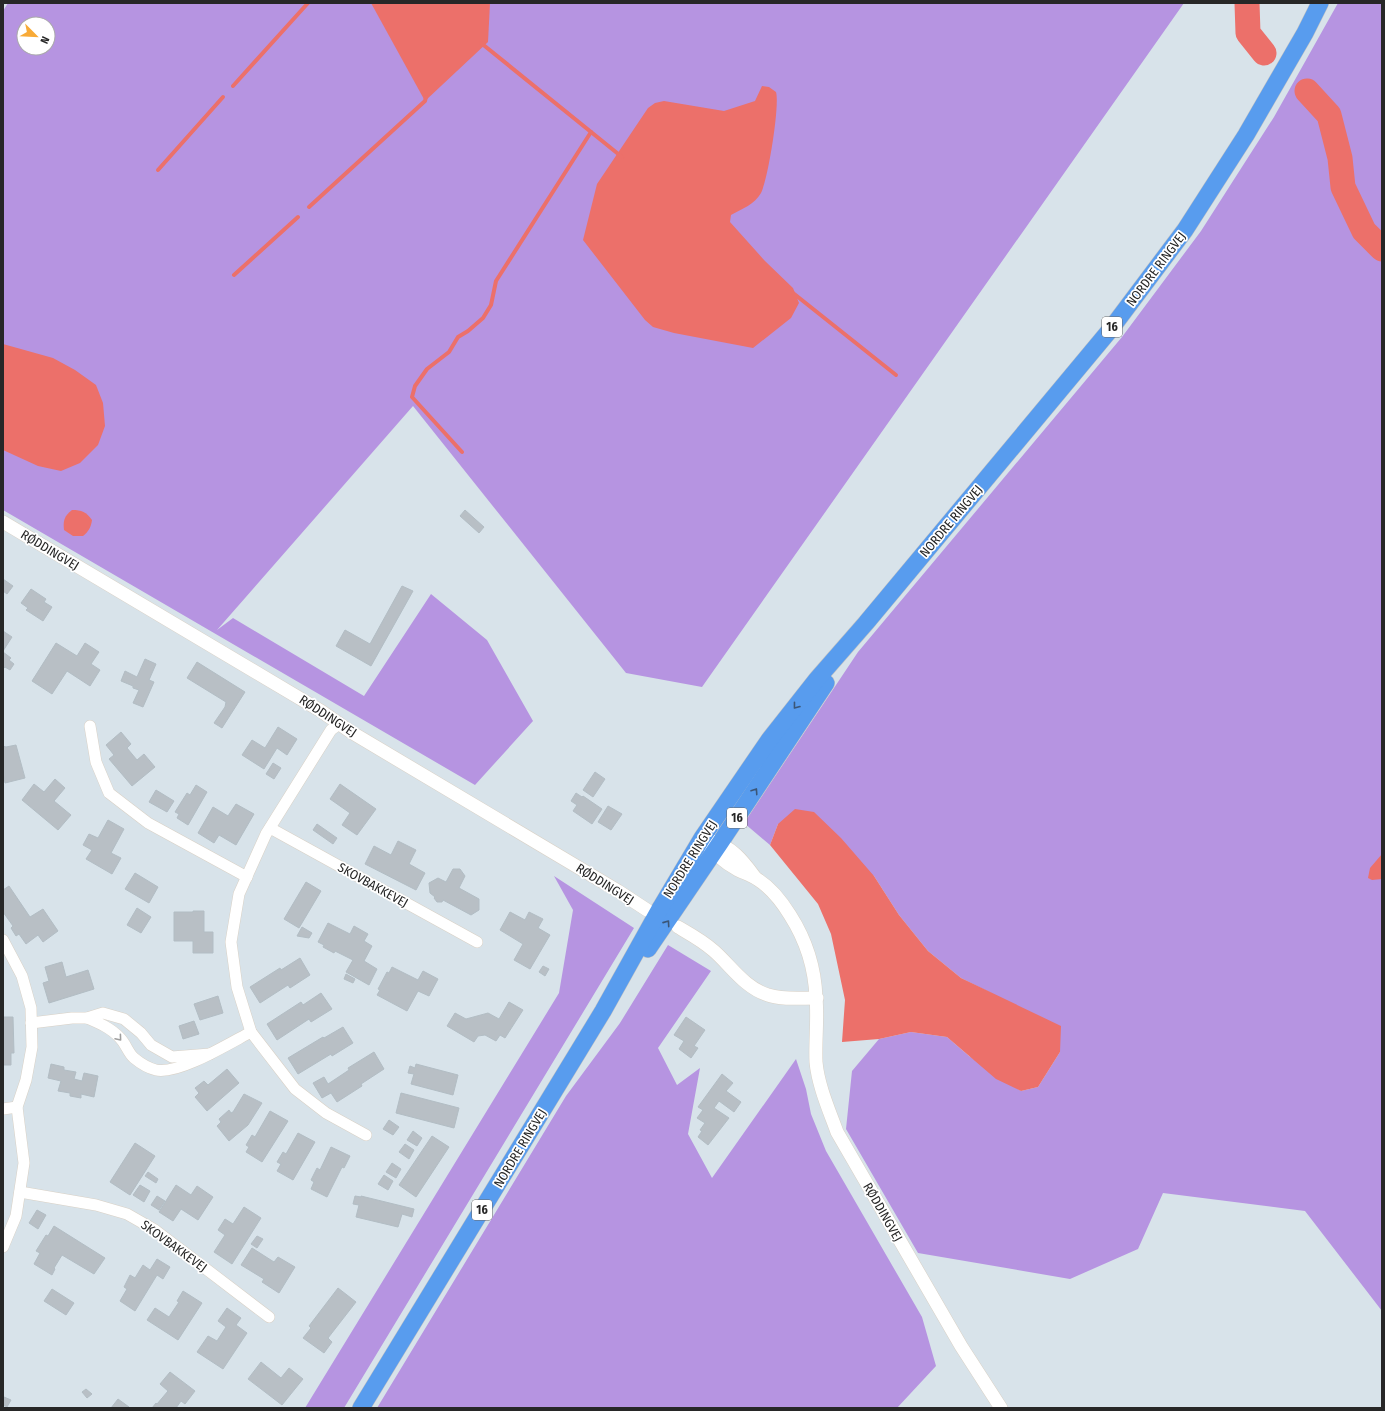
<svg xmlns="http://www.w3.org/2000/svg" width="1385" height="1411" font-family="'Fira Sans Condensed',sans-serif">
<rect width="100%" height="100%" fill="#d8e3ea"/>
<!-- green -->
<g fill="#b694e1" fill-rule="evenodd">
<path d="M8 3H1184L702 687 626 673 413 406 217 630 233 618 364 696 431 594 487 640 533 721 475 785 3 510V11ZM24 24H48V48H24Z"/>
<path d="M1338 3H1382V1311L1305 1211 1163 1193 1138 1249 1070 1279 918 1253 846 1129 852 1071 879 1039 911 1032 947 1037 969 1056 1021 1091 1038 1087 1060 1052 993 994 961 978 928 951 899 915 874 876 778 824 770 845 744 823 858 652 1122 337 1201 231 1274 117Z"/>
<path d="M554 876 634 928 344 1408H305L559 993 573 910Z"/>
<path d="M668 945 711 971 658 1048 677 1085 700 1068 688 1134 712 1178 796 1059 806 1089 811 1114 826 1151 922 1317 936 1366 897 1408H377L566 1096 620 1023Z"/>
</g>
<!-- water -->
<g fill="#ec706a">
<path d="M371 3H490L488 42 425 101Z"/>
<path d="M762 86 769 87 776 92C780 105 768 180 761 193 755 204 742 209 731 215L730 222 765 261 793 288 799 303 791 318 753 348 674 333 653 327 645 320 583 240 597 184 648 108 655 103 664 101 724 111 755 101Z"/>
<path d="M3 344 53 358 75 370 96 385 103 403 105 426 98 445 80 463 61 471 38 466 3 450Z"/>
<path d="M72 510C82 510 86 512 92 520 91 527 89 531 83 536H73L64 530C63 521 64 516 72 510Z"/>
<path d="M795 809 814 812 841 838 874 876 899 915 928 951 961 978 1061 1026 1060 1052 1038 1087 1021 1091 996 1079 947 1037 911 1032 879 1039 842 1042 845 1000 831 934 818 904 770 845 778 824Z"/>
<path d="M1382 854V879L1372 880 1368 878 1370 868Z"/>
</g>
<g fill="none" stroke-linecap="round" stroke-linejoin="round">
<!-- stream -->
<g stroke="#ec706a" stroke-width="4">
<path d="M481 43 622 157"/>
<path d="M233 86 308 3"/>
<path d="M158 170 223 97"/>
<path d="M309 207 425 101 426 97"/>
<path d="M234 275 298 217"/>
<path d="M793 293 896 375"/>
<path d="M462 452 412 397 415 386 427 369 449 352 458 337 468 331 483 318 491 305 496 281 591 132"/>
</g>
<!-- river -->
<g stroke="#ec706a" stroke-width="25">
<path d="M1247 3 1248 33 1264 53"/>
<path d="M1307 91 1329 115 1340 158 1343 187 1364 231 1382 249"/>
</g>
</g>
<!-- building -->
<g fill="#b8bfc5" stroke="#b2bdc4">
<path d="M465 510 484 527 479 533 460 516Z"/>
<path d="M3 579 13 586 7 594 3 591Z"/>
<path d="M402 586 413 591 371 666 336 646 345 630 370 644Z"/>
<path d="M31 589 46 599 44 602 52 607 43 621 26 610 28 608 21 603Z"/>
<path d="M3 631 12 637 3 651Z"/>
<path d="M56 643 77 656 85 643 99 652 91 664 100 670 90 686 67 671 52 694 32 681Z"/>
<path d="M3 652 11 658 9 660 14 664 10 670 5 667 4 668H3Z"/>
<path d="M145 659 156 664 149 680 154 682 143 707 133 703 139 690 133 688V686L121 681 125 671 137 677Z"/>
<path d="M197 662 245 692 222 728 214 723 225 707 226 702 187 678Z"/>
<path d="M278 727 297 739 287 755 277 748 264 769 242 755 252 740 265 748Z"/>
<path d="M121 732 131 744 127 748 137 760 144 754 155 767 132 786 109 759 114 755 106 745Z"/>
<path d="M16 745 25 778 5 783 3 774V746L6 747Z"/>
<path d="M273 763 281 768 274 779 266 774Z"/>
<path d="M595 772 605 779 593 797 583 790Z"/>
<path d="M55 779 65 788 54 801 71 815 58 830 22 800 34 784 44 792Z"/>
<path d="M340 784 376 809 357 835 342 825 350 813 330 799Z"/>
<path d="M196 785 207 792 188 825 177 818 179 814 175 812 187 793 190 795Z"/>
<path d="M156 790 174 801 167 812 149 802Z"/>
<path d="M576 793 582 797 583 796 602 809 592 824 573 811 577 805 571 801Z"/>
<path d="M236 804 254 814 236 845 219 835 214 843 198 833 213 807 228 816Z"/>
<path d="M608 806 622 814 611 830 598 822Z"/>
<path d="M108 820 124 829 111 853 121 858 112 874 86 859 92 850 83 845 89 834 98 838Z"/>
<path d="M317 824 337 838 333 844 313 830Z"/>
<path d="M398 841 416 850 409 864 425 873 416 890 365 864 374 846 391 855Z"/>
<path d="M453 869H460L465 876 459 888 479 899V910L471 915 443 900 442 902H437L434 898 435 897 430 893 429 883 438 878 446 882Z"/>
<path d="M135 873 158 887 149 903 125 889Z"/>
<path d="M306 882 321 891 299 928 284 919Z"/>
<path d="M9 886 30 917 43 909 58 931 43 942 38 935 26 944 19 934 16 936 11 928 13 926 3 912V890Z"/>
<path d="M137 908 151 917 141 933 127 925Z"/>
<path d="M193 911H204V932H213V953H193V941H174V912H193Z"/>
<path d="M510 912 525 920 529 912 543 919 538 928 550 935 530 969 514 960 523 944 500 930Z"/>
<path d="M328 923 350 934 354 926 368 934 364 941 372 946 364 961 377 969 369 985 346 972 353 960 335 951 334 953 323 947 324 945 318 942Z"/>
<path d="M302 927 312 933 309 938 297 936Z"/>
<path d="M300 958 310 975 290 988 288 985 260 1003 250 987 280 968 281 970Z"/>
<path d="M62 962 66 977 88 970 94 989 49 1003 43 983 49 981 45 967Z"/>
<path d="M543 966 549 969 545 976 539 972Z"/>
<path d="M392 967 418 980 423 971 438 979 429 996 418 991 407 1011 377 995 380 990 378 989 387 972 389 973Z"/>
<path d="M346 974 355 979 353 983 344 979Z"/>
<path d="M321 993 332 1009 311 1022 309 1019 277 1040 267 1024 301 1002 303 1005Z"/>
<path d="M218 996 223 1013 200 1020 194 1004Z"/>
<path d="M509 1002 523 1010 505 1038 500 1035 496 1041 485 1035 478 1036 474 1042 447 1026 455 1013 466 1019 488 1013 499 1019Z"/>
<path d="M3 1017H13L14 1053H11V1065H3Z"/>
<path d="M686 1017 705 1030 694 1046 698 1048 691 1058 679 1049 684 1041 674 1035Z"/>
<path d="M194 1021 199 1034 183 1039 179 1026Z"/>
<path d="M343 1027 353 1043 332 1056 331 1054 298 1074 288 1058 323 1037 324 1038Z"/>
<path d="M374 1052 384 1069 361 1084 362 1086 337 1102 331 1093 322 1098 313 1083 324 1077 328 1084 349 1070 348 1068Z"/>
<path d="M51 1064 64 1067V1070L76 1072 74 1079 82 1081 84 1073 98 1076 94 1097 81 1094V1098L70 1096V1093L58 1091 61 1081 48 1078Z"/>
<path d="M416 1064 458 1075 453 1095 411 1084 414 1074 408 1073 410 1066 415 1068Z"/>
<path d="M227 1069 239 1083 207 1111 195 1097 199 1093 195 1088 204 1081 208 1085Z"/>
<path d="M722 1074 733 1083 726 1091 741 1102 734 1112 719 1101 714 1108 729 1118 708 1145 698 1137 702 1131 700 1130 705 1123 697 1118 703 1110 698 1107Z"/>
<path d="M401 1093 459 1108 454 1128 396 1113Z"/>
<path d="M244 1094 262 1103 248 1125 229 1141 217 1126 221 1122 219 1119 229 1110 231 1113 233 1112Z"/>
<path d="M270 1111 288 1121 262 1162 246 1152 249 1147 246 1145 252 1135 255 1137Z"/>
<path d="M389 1120 399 1127 393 1135 383 1129Z"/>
<path d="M413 1131 422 1138 417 1146 407 1140Z"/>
<path d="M298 1133 315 1142 293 1180 277 1171 281 1164 277 1162 283 1152 286 1154Z"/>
<path d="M432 1136 449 1147 416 1197 399 1185Z"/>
<path d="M135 1143 155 1156 130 1195 110 1182Z"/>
<path d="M405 1144 414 1150 409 1159 399 1152Z"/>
<path d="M331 1147 350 1156 344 1168 342 1167 327 1197 311 1189 314 1182 311 1180 317 1168 320 1170Z"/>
<path d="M392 1163 401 1169 396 1178 386 1172Z"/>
<path d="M148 1172 158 1179 156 1183 145 1176Z"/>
<path d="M384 1175 393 1181 388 1190 378 1184Z"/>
<path d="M140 1185 150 1191 144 1202 133 1195Z"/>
<path d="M176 1185 191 1195 197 1186 213 1197 198 1220 181 1209 173 1221 159 1212Z"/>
<path d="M157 1196 165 1201 159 1210 151 1205Z"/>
<path d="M355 1196 361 1197V1196L414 1209 412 1217 402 1214 398 1227 356 1217 359 1205 353 1204Z"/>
<path d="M244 1207 261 1218 232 1264 214 1252 225 1235 218 1230 225 1219 233 1224Z"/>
<path d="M37 1210 46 1215 38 1229 29 1223Z"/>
<path d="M54 1226 105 1258 94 1274 62 1255 54 1268 55 1269 52 1275 34 1264 40 1253 36 1251 46 1235 48 1236Z"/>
<path d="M257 1236 263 1239 257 1248 251 1244Z"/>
<path d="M252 1248 274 1262 278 1257 295 1267 279 1293 262 1282 264 1279 241 1265Z"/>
<path d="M157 1259 170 1267 163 1279 157 1275 135 1311 120 1301 127 1289 124 1287 130 1275 135 1278 143 1265 150 1270Z"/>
<path d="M338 1288 356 1302 328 1338 332 1342 324 1353 303 1338 311 1328 309 1326Z"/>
<path d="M52 1289 74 1303 66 1315 44 1301Z"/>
<path d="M183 1291 202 1303 178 1340 147 1320 155 1308 169 1317 179 1302 177 1301Z"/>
<path d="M227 1308 241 1318 236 1325 247 1333 223 1369 197 1352 208 1336 217 1341 226 1327 218 1321Z"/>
<path d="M261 1362 281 1378 289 1368 303 1379 282 1405 248 1379Z"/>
<path d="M170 1372 195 1391 185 1404 181 1401 176 1408H152L156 1403 157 1404 168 1391 160 1384Z"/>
<path d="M86 1389 92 1394 87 1398 82 1392Z"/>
<path d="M4 1397 11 1400 7 1407 3 1405Z"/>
<path d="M118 1399 129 1407 111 1408Z"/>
</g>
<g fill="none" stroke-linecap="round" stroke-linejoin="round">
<defs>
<g id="minor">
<path d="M339 724 331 730 266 834 239 894 231 942 237 987 251 1032 295 1089 326 1113 366 1135"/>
<path d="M90 726 96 762 109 793 148 823 247 877"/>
<path d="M270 828 477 942"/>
<path d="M3 940 22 976 31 1008 32 1047 26 1080 17 1107 24 1163 16 1216 3 1247"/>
<path d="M87 1018C99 1023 111 1028 120 1038 126 1044 128 1053 134 1058 140 1063 148 1068 156 1070 178 1075 230 1043 251 1032"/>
<path d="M31 1023 72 1018H87L103 1013 124 1019 141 1033 151 1045 172 1057 210 1054"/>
<path d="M3 1109 17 1107"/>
<path d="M20 1192 96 1205 127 1214 155 1230 269 1317"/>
</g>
<g id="tertiary">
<path d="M3 522 321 711 351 732 618 891 647 910"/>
<path d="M702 838C712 852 723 862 738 870 744 873 751 875 757 879 770 887 782 902 790 915 806 940 815 969 816 998 818 1019 815 1041 816 1062 818 1085 829 1110 837 1132L961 1346 1001 1408"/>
<path d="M712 841C731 846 743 861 754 876"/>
<path d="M678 927C690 934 703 941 714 951 731 966 745 988 768 995 783 1000 800 998 817 998"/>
</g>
<g id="primary">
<path d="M648 949 720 843 826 683"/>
<path d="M361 1408 603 1011 661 907 702 838 769 740 817 679 866 623 1110 330 1185 230 1246 135 1305 33 1320 3"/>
</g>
</defs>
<!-- minor casing -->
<use href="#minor" stroke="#d9d1c6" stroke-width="12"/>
<!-- tertiary casing -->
<use href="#tertiary" stroke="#d9d1c6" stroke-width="14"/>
<!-- primary casing -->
<use href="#primary" stroke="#c3c3c3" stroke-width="18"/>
<!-- minor -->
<use href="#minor" stroke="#fff" stroke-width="11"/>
<!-- tertiary -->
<use href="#tertiary" stroke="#fff" stroke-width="13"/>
<!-- primary -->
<use href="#primary" stroke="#589cee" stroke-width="17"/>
</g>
<!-- one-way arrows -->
<defs><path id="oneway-chevron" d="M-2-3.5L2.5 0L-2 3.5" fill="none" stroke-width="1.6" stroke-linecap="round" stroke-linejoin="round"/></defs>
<g stroke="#3b5677">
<use href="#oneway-chevron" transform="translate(796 706) rotate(128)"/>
<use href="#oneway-chevron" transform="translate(755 791) rotate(-56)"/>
<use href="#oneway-chevron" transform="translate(667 923) rotate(-55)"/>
</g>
<use stroke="#9e9e9e" href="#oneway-chevron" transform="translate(119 1038) rotate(50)"/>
<g text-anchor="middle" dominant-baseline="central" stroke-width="3.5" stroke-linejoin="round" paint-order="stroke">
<!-- shield labels -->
<g fill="#fff" stroke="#686868" stroke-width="1">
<rect x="1102" y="317" width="20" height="20" rx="3"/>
<rect x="727" y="808" width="20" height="20" rx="3"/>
<rect x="472" y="1200" width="20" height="20" rx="3"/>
</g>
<g font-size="12" font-weight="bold" fill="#272727">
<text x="1112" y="327">16</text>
<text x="737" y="818">16</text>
<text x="482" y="1210">16</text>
</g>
<!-- street labels -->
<g font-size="13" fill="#272727" stroke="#fff">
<text transform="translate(1156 269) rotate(-53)">NORDRE RINGVEJ</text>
<text transform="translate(951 521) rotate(-50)">NORDRE RINGVEJ</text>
<text transform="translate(50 550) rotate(31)">RØDDINGVEJ</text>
<text transform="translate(328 716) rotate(33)">RØDDINGVEJ</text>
<text transform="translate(690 859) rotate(-58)">NORDRE RINGVEJ</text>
<text transform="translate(605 884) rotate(32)">RØDDINGVEJ</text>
<text transform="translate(373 885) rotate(29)">SKOVBAKKEVEJ</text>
<text transform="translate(520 1148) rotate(-59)">NORDRE RINGVEJ</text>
<text transform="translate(883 1212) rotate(60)">RØDDINGVEJ</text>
<text transform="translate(174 1246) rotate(36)">SKOVBAKKEVEJ</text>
</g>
</g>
<!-- border -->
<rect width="1385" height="1411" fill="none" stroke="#272727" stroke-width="8"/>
<!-- north arrow -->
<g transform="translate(36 36) rotate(114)"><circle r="19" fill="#ffffff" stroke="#a9a9a9"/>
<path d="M0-3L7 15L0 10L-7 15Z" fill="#f8aa37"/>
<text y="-6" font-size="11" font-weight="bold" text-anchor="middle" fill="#272727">N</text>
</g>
</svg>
